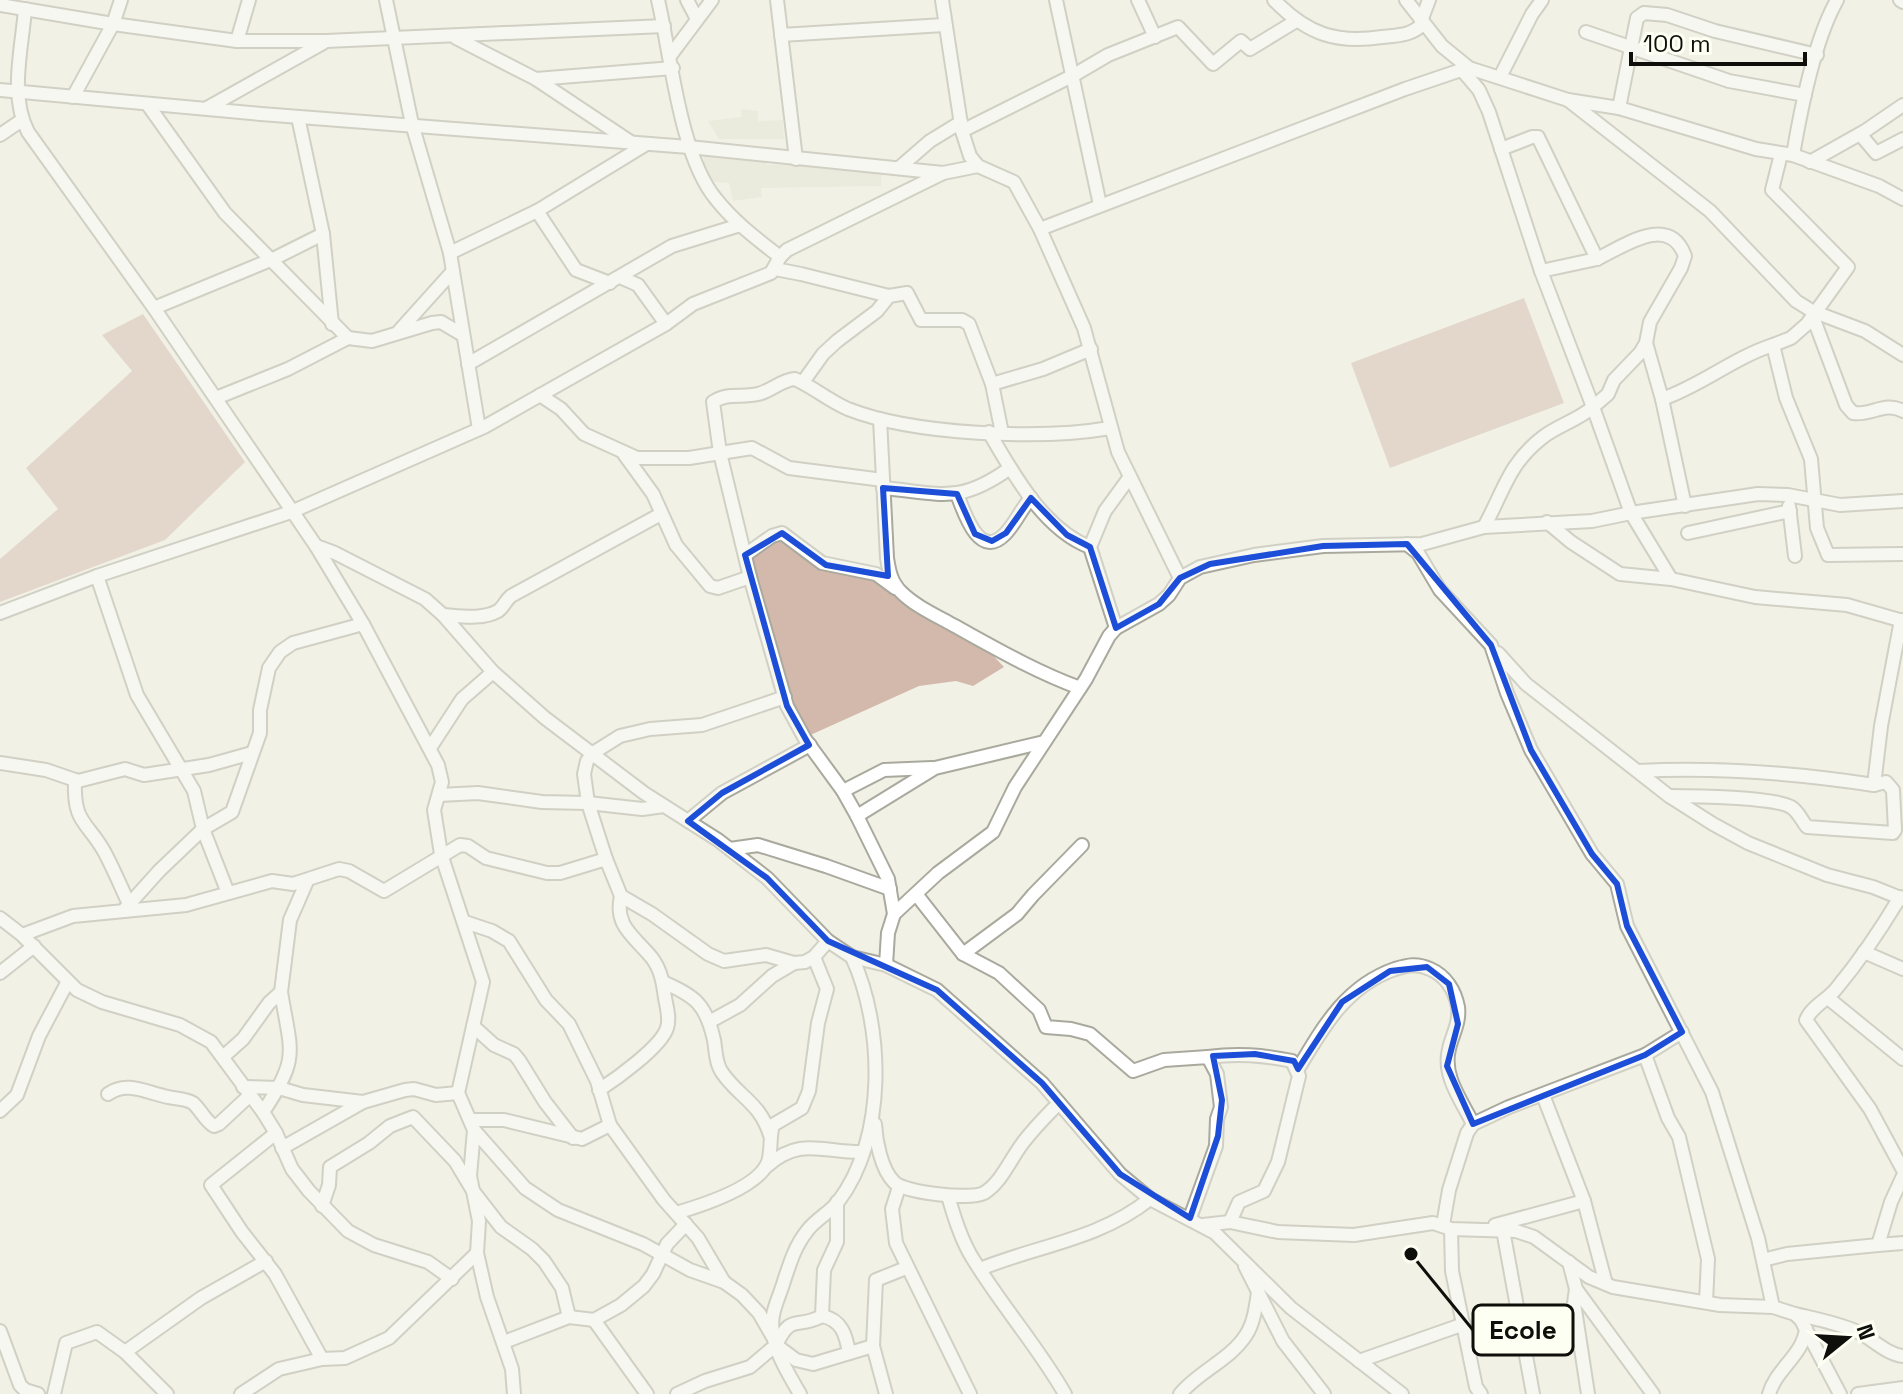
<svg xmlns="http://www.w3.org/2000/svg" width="1903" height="1394" font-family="'Space Grotesk',sans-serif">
<rect width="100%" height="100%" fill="#f1f1e6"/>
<!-- built -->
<g fill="#e5e5d2">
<path d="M742 109 758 111V121L783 120 784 139H719L708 121 741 117Z"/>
<path d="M703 155 766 159 767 165 808 163 882 169 881 186 761 188 762 197 733 201 729 183 706 181Z"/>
</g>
<!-- green -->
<g fill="#d3b9ab">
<path d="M1524 298 1564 403 1390 468 1351 363Z"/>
<path d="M143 314 245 462 165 540 0 602V559L58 509 26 468 132 371 102 335Z"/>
<path d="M789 531 832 569 869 574 984 646 1004 667 973 686 956 681 919 686 806 737 785 706 747 558Z"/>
</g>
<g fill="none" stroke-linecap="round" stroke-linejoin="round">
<defs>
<g id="street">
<path d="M386 0 412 124 450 253 479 429"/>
<path d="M658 0C671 56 680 156 716 199 734 222 757 239 780 257"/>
<path d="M687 0 697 19"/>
<path d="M777 0 796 159"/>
<path d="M942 0 962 131 970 156 978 166 1014 182 1040 229 1084 328 1118 452 1180 578"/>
<path d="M1056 0 1100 205"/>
<path d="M1138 0 1155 37"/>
<path d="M1274 0C1307 34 1336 44 1382 37 1399 35 1410 36 1423 24"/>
<path d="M1406 0 1442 46 1469 68 1568 100 1619 108 1756 149 1793 155 1879 186 1903 199"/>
<path d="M1900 0 1903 2"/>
<path d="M0 5 113 24 237 41H326L664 26"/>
<path d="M25 9C22 49 9 95 28 132L154 308 316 546 363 624 438 765 442 782 434 810 441 854 483 982 458 1093 474 1130 525 1188 558 1210 643 1244 690 1270 724 1282 742 1295 759 1313 774 1339"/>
<path d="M1421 21 1429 0"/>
<path d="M1586 32 1729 81 1805 95"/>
<path d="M781 35 944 25"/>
<path d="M456 38 536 79 632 143"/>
<path d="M237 41 249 0"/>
<path d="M670 56 712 0"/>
<path d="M1462 70 1479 90 1489 112 1541 271 1593 407C1578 420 1559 425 1543 437 1508 464 1504 491 1484 527"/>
<path d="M1500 77 1532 14 1542 0"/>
<path d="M536 79 673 68"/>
<path d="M0 90 261 114 689 147 943 173 978 166"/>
<path d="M73 97 113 24 121 0"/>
<path d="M1568 100 1710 211 1796 301 1812 311 1865 331 1903 355"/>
<path d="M148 105 225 213 348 338"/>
<path d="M207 108 323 43"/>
<path d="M1619 108 1637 18 1644 13 1667 15 1715 31 1817 55"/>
<path d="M298 117 323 234 332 324"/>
<path d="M962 131 1074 75 1108 55 1178 27 1213 64 1241 41 1250 49 1296 21"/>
<path d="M1860 134 1876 153 1903 139"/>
<path d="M0 135 22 120"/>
<path d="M1501 149 1532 137H1538L1597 259 1541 271"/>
<path d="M1781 154 1772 190 1848 267 1807 324 1791 338 1773 345 1786 398 1811 459 1817 528 1828 555 1903 554"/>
<path d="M1793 155C1801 108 1814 41 1837 0"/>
<path d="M1810 162 1865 131 1903 105"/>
<path d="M900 167 930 141 961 122"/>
<path d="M537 211 576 270 610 283"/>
<path d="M1040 229 1405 89 1467 68"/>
<path d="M450 253 537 211 645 145"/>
<path d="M1597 259C1624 246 1669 213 1685 256L1681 268 1650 322 1646 343 1640 353 1614 380 1608 394 1593 407 1631 513 1671 579"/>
<path d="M775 269 801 274 889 296"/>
<path d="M620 277 638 285 666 324"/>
<path d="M154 308 273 259 323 234"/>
<path d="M1813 317 1846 405 1853 413C1871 416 1885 401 1903 411"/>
<path d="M399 331 453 271"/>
<path d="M1646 343 1662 399 1685 506"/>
<path d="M468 364 672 246 740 225"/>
<path d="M803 382 823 354 837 341 877 311 889 296 907 293 921 320H962L969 324 992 384 1002 433"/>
<path d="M992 384 1043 369 1091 349"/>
<path d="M540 395 561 409 584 434 637 458H689L752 448 789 468 883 480"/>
<path d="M216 398 288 369 348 338 372 341 432 323 441 322 463 335"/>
<path d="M1662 399C1702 385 1733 358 1773 345"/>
<path d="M880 419 887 558C889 571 891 582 901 592 915 606 935 615 953 625 995 648 1034 671 1080 688"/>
<path d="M989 432C1012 472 1044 530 1090 547"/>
<path d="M624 454 653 494 676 545 710 586 718 588 750 577"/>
<path d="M883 488C940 493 959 505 1010 468"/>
<path d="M957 494C964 512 979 561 1005 534 1015 524 1021 509 1031 498"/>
<path d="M1789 506 1795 556"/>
<path d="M1547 522 1571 542 1620 574 1671 579 1755 597 1847 605 1903 621"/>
<path d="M1688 533 1790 511"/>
<path d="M1407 544 1418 553 1440 590 1491 645 1507 693 1531 750 1592 854 1617 884 1627 926 1712 1092 1758 1238 1773 1307 1795 1314 1801 1320 1840 1394"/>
<path d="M316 546 335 553 425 599 443 615 493 672 545 718 644 793 718 840 767 878 828 941 852 957 886 965 937 990 1042 1083 1120 1174 1150 1199 1215 1233 1291 1308 1402 1394"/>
<path d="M745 555 772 536 782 533 822 563 876 574 895 588"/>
<path d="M97 576 137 695 194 791 203 829 228 893"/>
<path d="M0 613 97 576 291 512 484 427 666 324 693 304 771 273 780 257 787 250 943 173"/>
<path d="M443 615C460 616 482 620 498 611 504 607 505 601 511 596L661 514"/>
<path d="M1116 628 1090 547 1105 511 1129 478"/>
<path d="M1498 653 1526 684 1669 796 1713 824 1748 843 1827 875 1873 887 1903 899"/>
<path d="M785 697 702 725 650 729 620 736 593 753 587 761 584 774 588 803 606 859 621 896 652 914 708 954 724 961 766 955 794 963 805 962 814 957 828 941"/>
<path d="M430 748 462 699 493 672"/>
<path d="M0 763 46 770 78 781 125 769 144 775 209 765 252 753"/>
<path d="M1638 771C1718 767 1796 773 1874 785L1881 726 1901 620"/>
<path d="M75 780C73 825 88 821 105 853 114 870 121 887 129 904"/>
<path d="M843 791 884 770 932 768"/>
<path d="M439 795 478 793 542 802 588 803 642 809 664 806"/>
<path d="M1670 796C1693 796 1774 797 1791 807 1798 811 1802 821 1807 827L1893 833 1895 830 1893 790 1886 782 1874 785"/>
<path d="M857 816 935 768 1044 742"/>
<path d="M688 821 722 793 810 745"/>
<path d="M730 849 758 845 826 866 890 889"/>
<path d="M916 894 963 954 999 973 1039 1010 1046 1027 1071 1029 1090 1034 1133 1071 1164 1060 1208 1057 1217 1074 1221 1107 1217 1119 1216 1146 1190 1218"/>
<path d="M1900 897C1881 929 1860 960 1836 989 1827 1000 1811 1007 1806 1020L1870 1109 1903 1170"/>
<path d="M124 910 159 871 203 829 232 812 260 733V710L269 668 280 652 293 643 363 624"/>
<path d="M894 914 888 879 857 816 843 791 805 739 787 706 750 577 720 453 713 402C727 392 742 398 758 394 771 391 781 380 795 379 813 387 829 401 848 409 914 435 1041 440 1110 428"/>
<path d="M0 918 22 935 77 990 102 1002 180 1025 211 1042 263 1112 276 1133 292 1169 309 1191 348 1231 374 1245 428 1262 452 1279"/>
<path d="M465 922 492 931 509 941 546 1000 569 1024 597 1081 610 1125 664 1200 698 1238 724 1282"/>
<path d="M22 935 73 916 186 905 272 881 293 884 339 869 349 871 384 891 460 845 468 846 486 858 547 873H560L606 859"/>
<path d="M1864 952 1903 969"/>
<path d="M963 954 1017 914 1033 895 1082 845"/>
<path d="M886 965 888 933 894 914 938 873 993 832 1015 787 1086 679 1109 636 1116 628 1159 604 1169 595 1180 578 1200 567 1254 555 1323 546 1422 544 1484 527 1592 521 1631 513 1758 494 1788 495 1840 505 1903 501"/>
<path d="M0 973 34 946"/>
<path d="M663 982C695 996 706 1004 714 1040 716 1051 715 1061 721 1071 738 1097 759 1101 770 1135"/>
<path d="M1828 998 1903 1059"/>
<path d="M709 1022 740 1005 772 976 794 963"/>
<path d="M473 1026 494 1045 514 1054 519 1060 545 1102 573 1138"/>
<path d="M1682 1032 1645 1055 1668 1118 1679 1137 1708 1259 1706 1302"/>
<path d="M224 1056 243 1039 269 1003 281 992 290 920 307 881"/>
<path d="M1208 1057C1238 1053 1262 1055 1292 1061L1299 1076 1278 1162 1264 1191 1239 1202 1230 1222"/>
<path d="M1298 1069C1323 1027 1346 986 1395 969 1408 965 1417 963 1430 969 1446 976 1455 991 1458 1007 1460 1023 1452 1035 1449 1049 1442 1076 1462 1101 1473 1124"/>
<path d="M243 1087 279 1088 303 1095 363 1102 405 1090 414 1089 436 1095 458 1093"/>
<path d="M599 1090C616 1079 661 1047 667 1028 670 1019 667 1008 665 998 663 983 661 970 652 958 634 936 614 926 621 896"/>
<path d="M108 1094C127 1080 147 1093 168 1097 176 1099 185 1098 193 1103 201 1110 205 1121 214 1126L219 1124 249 1096"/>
<path d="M1543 1095 1584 1201 1606 1284"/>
<path d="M0 1111 17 1095 39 1036 67 983"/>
<path d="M263 1112C300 1057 291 1053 281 992"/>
<path d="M470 1120H504L582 1139 610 1125"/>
<path d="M875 1124C876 1141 881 1169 894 1182 904 1193 971 1200 984 1193 1001 1183 1010 1160 1022 1144 1033 1129 1046 1116 1059 1103"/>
<path d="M474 1130 470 1176 479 1221 477 1253 487 1297 512 1369 514 1394"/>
<path d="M276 1133 211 1185 242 1232 275 1274 322 1359"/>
<path d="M282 1148 363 1102"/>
<path d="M767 1166C801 1136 824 1153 863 1152"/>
<path d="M899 1187 892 1209 896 1243 970 1394"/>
<path d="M948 1196C954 1216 960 1236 970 1254 999 1303 1037 1345 1065 1394"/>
<path d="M837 1202V1242L824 1270 822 1316C796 1330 792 1312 776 1345L796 1360 813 1364 873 1346"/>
<path d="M322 1206 329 1185 330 1167 369 1143 390 1126 413 1117 455 1161 473 1191 501 1227 532 1249 544 1261 562 1288 569 1317"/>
<path d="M676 1213C700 1206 758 1188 768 1162 772 1150 769 1138 773 1125L802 1108 809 1091 818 1023 827 989 814 957"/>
<path d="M1203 1225 1230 1222 1278 1232 1354 1235 1433 1223 1451 1229 1516 1231 1534 1237 1589 1277 1613 1287 1720 1305 1773 1307"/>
<path d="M1443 1225 1449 1190 1467 1133 1473 1124 1509 1107 1645 1055"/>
<path d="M1495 1225 1584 1201"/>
<path d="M1451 1229 1452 1271 1476 1387 1481 1394"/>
<path d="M1503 1230 1533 1394"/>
<path d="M1878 1245 1903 1243"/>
<path d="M1763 1260 1787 1254 1878 1245 1891 1202 1903 1176"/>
<path d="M1569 1262 1576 1289 1653 1394"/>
<path d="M1245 1266 1283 1341 1324 1394"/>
<path d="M980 1269C1039 1245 1098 1240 1150 1199"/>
<path d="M1576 1289 1574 1303 1588 1394"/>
<path d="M1795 1314C1816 1319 1838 1323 1858 1332 1873 1339 1886 1354 1903 1356"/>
<path d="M822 1316C842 1320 846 1335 849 1353"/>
<path d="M594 1320 647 1394"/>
<path d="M0 1331 20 1385 25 1390 38 1394"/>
<path d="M504 1342 569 1317 594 1320 621 1305 644 1286 653 1274 667 1244 686 1224"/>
<path d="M125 1352 201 1298 266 1261"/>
<path d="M1359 1361 1464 1324"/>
<path d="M54 1394 66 1343 97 1332 125 1352 167 1394"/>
<path d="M241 1394 279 1369 322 1359 345 1358 389 1338 477 1253"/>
<path d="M677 1394 705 1381 750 1367 776 1345"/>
<path d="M800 1394C787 1371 768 1343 773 1315 775 1304 781 1292 784 1281 790 1263 795 1246 807 1231 815 1220 829 1213 838 1202 887 1138 884 1027 852 957"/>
<path d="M886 1394 873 1346 876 1280 906 1268"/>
<path d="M1180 1394C1199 1371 1230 1360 1246 1335 1254 1323 1256 1306 1258 1292"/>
<path d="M1769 1394C1776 1369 1803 1355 1806 1329"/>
<path d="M1858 1394 1903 1388"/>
</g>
</defs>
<!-- street casing -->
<use href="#street" stroke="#a9a99e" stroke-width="16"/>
<!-- street -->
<use href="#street" stroke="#fff" stroke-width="12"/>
</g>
<!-- marked area -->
<path d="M0 0H1903V1394H0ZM883 488 957 494 975 534 992 541 1006 533 1031 498 1067 535 1090 547 1116 628 1159 604 1180 578 1210 564 1323 546 1407 544 1491 645 1531 750 1592 854 1617 884 1627 926 1682 1032 1645 1055 1473 1124 1447 1066 1458 1024 1449 984 1427 967 1390 971 1342 1002 1298 1069 1294 1061 1255 1054 1213 1056 1222 1100 1218 1136 1190 1218 1120 1174 1042 1083 937 990 828 941 767 878 688 821 722 793 809 745 787 706 745 555 782 533 826 565 888 576Z" fill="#f1f1e6" fill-opacity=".55" fill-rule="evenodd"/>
<path fill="none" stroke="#1d4ed8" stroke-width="6" stroke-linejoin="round" d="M883 488 957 494 975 534 992 541 1006 533 1031 498 1067 535 1090 547 1116 628 1159 604 1180 578 1210 564 1323 546 1407 544 1491 645 1531 750 1592 854 1617 884 1627 926 1682 1032 1645 1055 1473 1124 1447 1066 1458 1024 1449 984 1427 967 1390 971 1342 1002 1298 1069 1294 1061 1255 1054 1213 1056 1222 1100 1218 1136 1190 1218 1120 1174 1042 1083 937 990 828 941 767 878 688 821 722 793 809 745 787 706 745 555 782 533 826 565 888 576Z"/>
<!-- callouts -->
<path fill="none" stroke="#0e0e0a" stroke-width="3" d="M1411 1254L1473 1330"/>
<circle fill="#0e0e0a" stroke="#fefff3" stroke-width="3" cx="1411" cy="1254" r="8"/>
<rect fill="#fefff3" stroke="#0e0e0a" stroke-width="3" x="1473" y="1305" width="100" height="50" rx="8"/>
<g font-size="26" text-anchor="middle" font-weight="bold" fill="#0e0e0a">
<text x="1523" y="1339">Ecole</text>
</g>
<!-- north arrow -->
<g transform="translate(1847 1338) rotate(72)" stroke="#fefff3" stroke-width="6" paint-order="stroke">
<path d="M0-6L14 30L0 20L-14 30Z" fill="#0e0e0a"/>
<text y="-12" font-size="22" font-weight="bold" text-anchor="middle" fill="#0e0e0a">N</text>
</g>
<!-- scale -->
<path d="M1631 52v12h174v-12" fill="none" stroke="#0e0e0a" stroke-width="4"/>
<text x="1643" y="52" font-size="24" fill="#0e0e0a" stroke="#fefff3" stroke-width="6" paint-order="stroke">100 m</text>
</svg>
